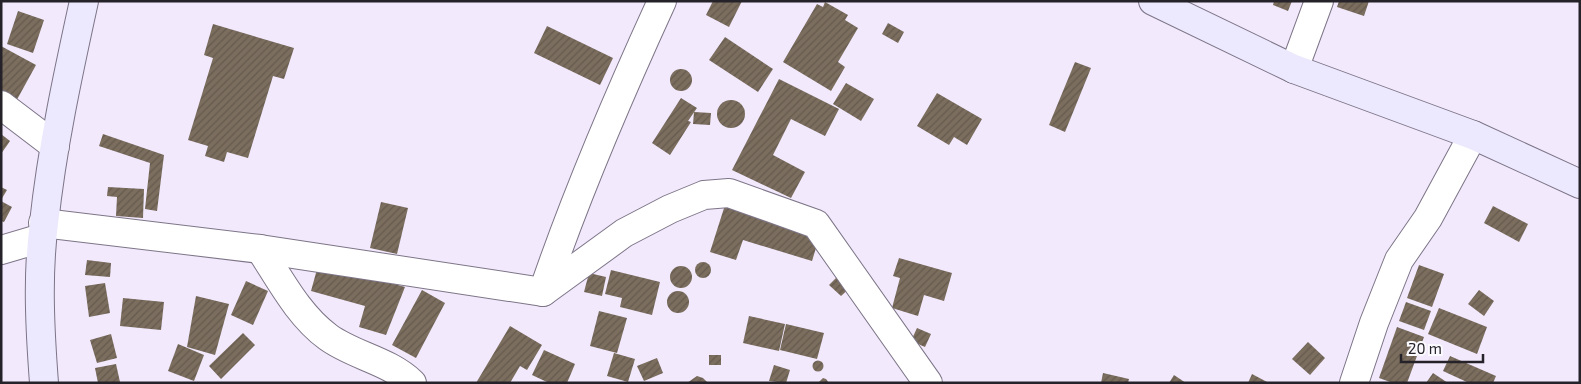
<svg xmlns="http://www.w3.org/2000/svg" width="1581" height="384" font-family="'Exo 2',sans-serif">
<defs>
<pattern id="building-hatch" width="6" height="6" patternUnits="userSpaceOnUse" patternTransform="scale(1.25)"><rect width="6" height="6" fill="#7b6e5e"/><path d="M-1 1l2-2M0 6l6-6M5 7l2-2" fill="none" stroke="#655a4e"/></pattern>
</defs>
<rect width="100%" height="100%" fill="#f2e9fd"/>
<!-- building -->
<g fill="url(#building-hatch)">
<path d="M713 1H742L729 27 706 15Z"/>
<path d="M1274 1H1292L1288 11 1273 5Z"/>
<path d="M1339 1H1369L1364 16 1337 7Z"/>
<path d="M825 2 848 15 845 20 858 28 838 62 845 67 831 91 783 62 817 4 823 7Z"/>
<path d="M18 11 44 20 33 53 7 44Z"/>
<path d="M888 23 904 32 898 43 882 34Z"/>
<path d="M213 24 294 48 284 79 273 76 248 158 227 152 224 162 205 156 208 146 188 140 213 58 204 55Z"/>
<path d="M547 26 613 58 600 85 534 53Z"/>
<path d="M725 37 773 69 758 92 709 60Z"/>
<path d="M1 46 36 65 14 105 1 98Z"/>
<path d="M1075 62 1091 68 1065 132 1049 125Z"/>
<circle cx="681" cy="80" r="11"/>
<path d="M779 79 839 109 825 136 791 119 773 155 805 172 791 198 732 170Z"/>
<path d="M846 83 874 99 861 121 833 104Z"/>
<path d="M937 93 982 119 967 145 954 137 949 145 917 126Z"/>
<path d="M681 98 697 108 688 121 691 122 670 155 652 143Z"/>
<circle cx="731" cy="114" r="14"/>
<path d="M694 112 711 113 710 125 693 124Z"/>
<path d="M1 134 10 141 1 154Z"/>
<path d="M103 134 164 155 157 211 145 209 150 163 99 146Z"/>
<path d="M1 187 7 190 1 200Z"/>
<path d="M108 187 144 189 143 218 116 216 117 197 107 196Z"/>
<path d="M1 201 12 207 4 222 1 221Z"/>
<path d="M381 202 408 208 397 254 370 248Z"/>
<path d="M725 205 820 235 812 261 743 240 736 260 710 252Z"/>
<path d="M1493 206 1528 224 1519 242 1484 223Z"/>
<path d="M899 258 952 273 944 301 924 295 918 316 892 308 900 278 893 276Z"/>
<path d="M87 260 111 263 110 277 85 275Z"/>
<circle cx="703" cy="270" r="8"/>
<path d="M319 262 405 287 386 335 359 327 365 306 311 291Z"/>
<path d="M1419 265 1444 274 1432 307 1407 298Z"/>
<circle cx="681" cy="277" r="11"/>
<path d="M611 270 660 282 652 315 620 307 622 298 605 294Z"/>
<path d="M589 273 606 277 602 296 584 292Z"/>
<path d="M839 275 851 287 841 296 829 285Z"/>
<path d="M246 281 268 291 253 325 231 315Z"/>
<path d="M105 283 110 313 89 317 85 286Z"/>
<path d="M422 290 445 303 416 358 392 345Z"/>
<path d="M1479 290 1494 301 1484 316 1468 304Z"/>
<circle cx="678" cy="302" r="11"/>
<path d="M196 296 229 304 215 355 187 347Z"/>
<path d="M123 298 164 302 161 330 120 326Z"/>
<path d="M1406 302 1431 311 1424 330 1399 321Z"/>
<path d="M1439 308 1487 327 1477 354 1428 334Z"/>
<path d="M599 311 627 318 617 353 590 346Z"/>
<path d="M749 316 785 324 779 351 743 343Z"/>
<path d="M786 324 824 333 817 359 780 350Z"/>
<path d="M510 326 542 345 527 370 520 366 510 383H476Z"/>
<path d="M1397 327 1424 337 1407 383H1393L1379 378Z"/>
<path d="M917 328 931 334 925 347 911 341Z"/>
<path d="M243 333 255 345 221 379 209 366Z"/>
<path d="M111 334 117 358 97 363 90 340Z"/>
<path d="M1308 342 1325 358 1310 375 1292 359Z"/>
<path d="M178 344 204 355 194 381 168 371Z"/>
<path d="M544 350 575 364 567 383H549L532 375Z"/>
<path d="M614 353 635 359 628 382 607 376Z"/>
<rect x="709" y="355" width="12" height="10"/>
<path d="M1450 356 1496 376 1493 383H1469L1443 371Z"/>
<path d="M657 358 663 373 644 381 637 366Z"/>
<circle cx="818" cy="366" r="5.5"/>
<path d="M116 364 120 382 98 383 95 368Z"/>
<path d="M774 365 790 370 786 383 769 381Z"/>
<path d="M1103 373 1129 379 1128 383H1101Z"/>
<path d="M1433 373 1448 383H1426Z"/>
<path d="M1252 374 1269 383H1248Z"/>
<path d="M1174 375 1186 383H1169Z"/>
<path d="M697 376 703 378 708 383H687Z"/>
<path d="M823 378 826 379 829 383H818Z"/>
</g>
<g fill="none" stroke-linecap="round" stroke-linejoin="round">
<defs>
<g id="street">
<path d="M1294 69 1319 1"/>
<path d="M1 105 55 146"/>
<path d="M43 223 260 249 543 292 624 233 670 209 704 195 729 193 816 224 928 383"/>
<path d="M260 249C280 279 298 315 328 337 354 356 388 360 412 383"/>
<path d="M1 250 42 238"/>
<path d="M543 292C577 192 618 97 662 1"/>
<path d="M1354 383 1374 323 1399 260 1428 218 1473 135"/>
</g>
<g id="secondary">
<path d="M1153 1 1294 69 1473 135 1580 184"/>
<path d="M44 383C40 330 37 275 44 223 52 148 68 74 84 1"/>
</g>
</defs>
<!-- street casing -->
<use href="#street" stroke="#7d7587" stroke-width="30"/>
<!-- secondary casing -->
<use href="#secondary" stroke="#7d7587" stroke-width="30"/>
<!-- street -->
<use href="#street" stroke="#fff" stroke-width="28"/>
<!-- secondary -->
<use href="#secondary" stroke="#ece8fd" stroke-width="28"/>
</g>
<!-- border -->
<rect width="1581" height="384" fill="none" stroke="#252229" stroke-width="5"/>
<!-- scale -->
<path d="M1401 354v8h82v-8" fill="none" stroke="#252229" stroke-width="2.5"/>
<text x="1408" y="354" font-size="15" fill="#252229" stroke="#fbfafe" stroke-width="4" paint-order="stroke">20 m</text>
</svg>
